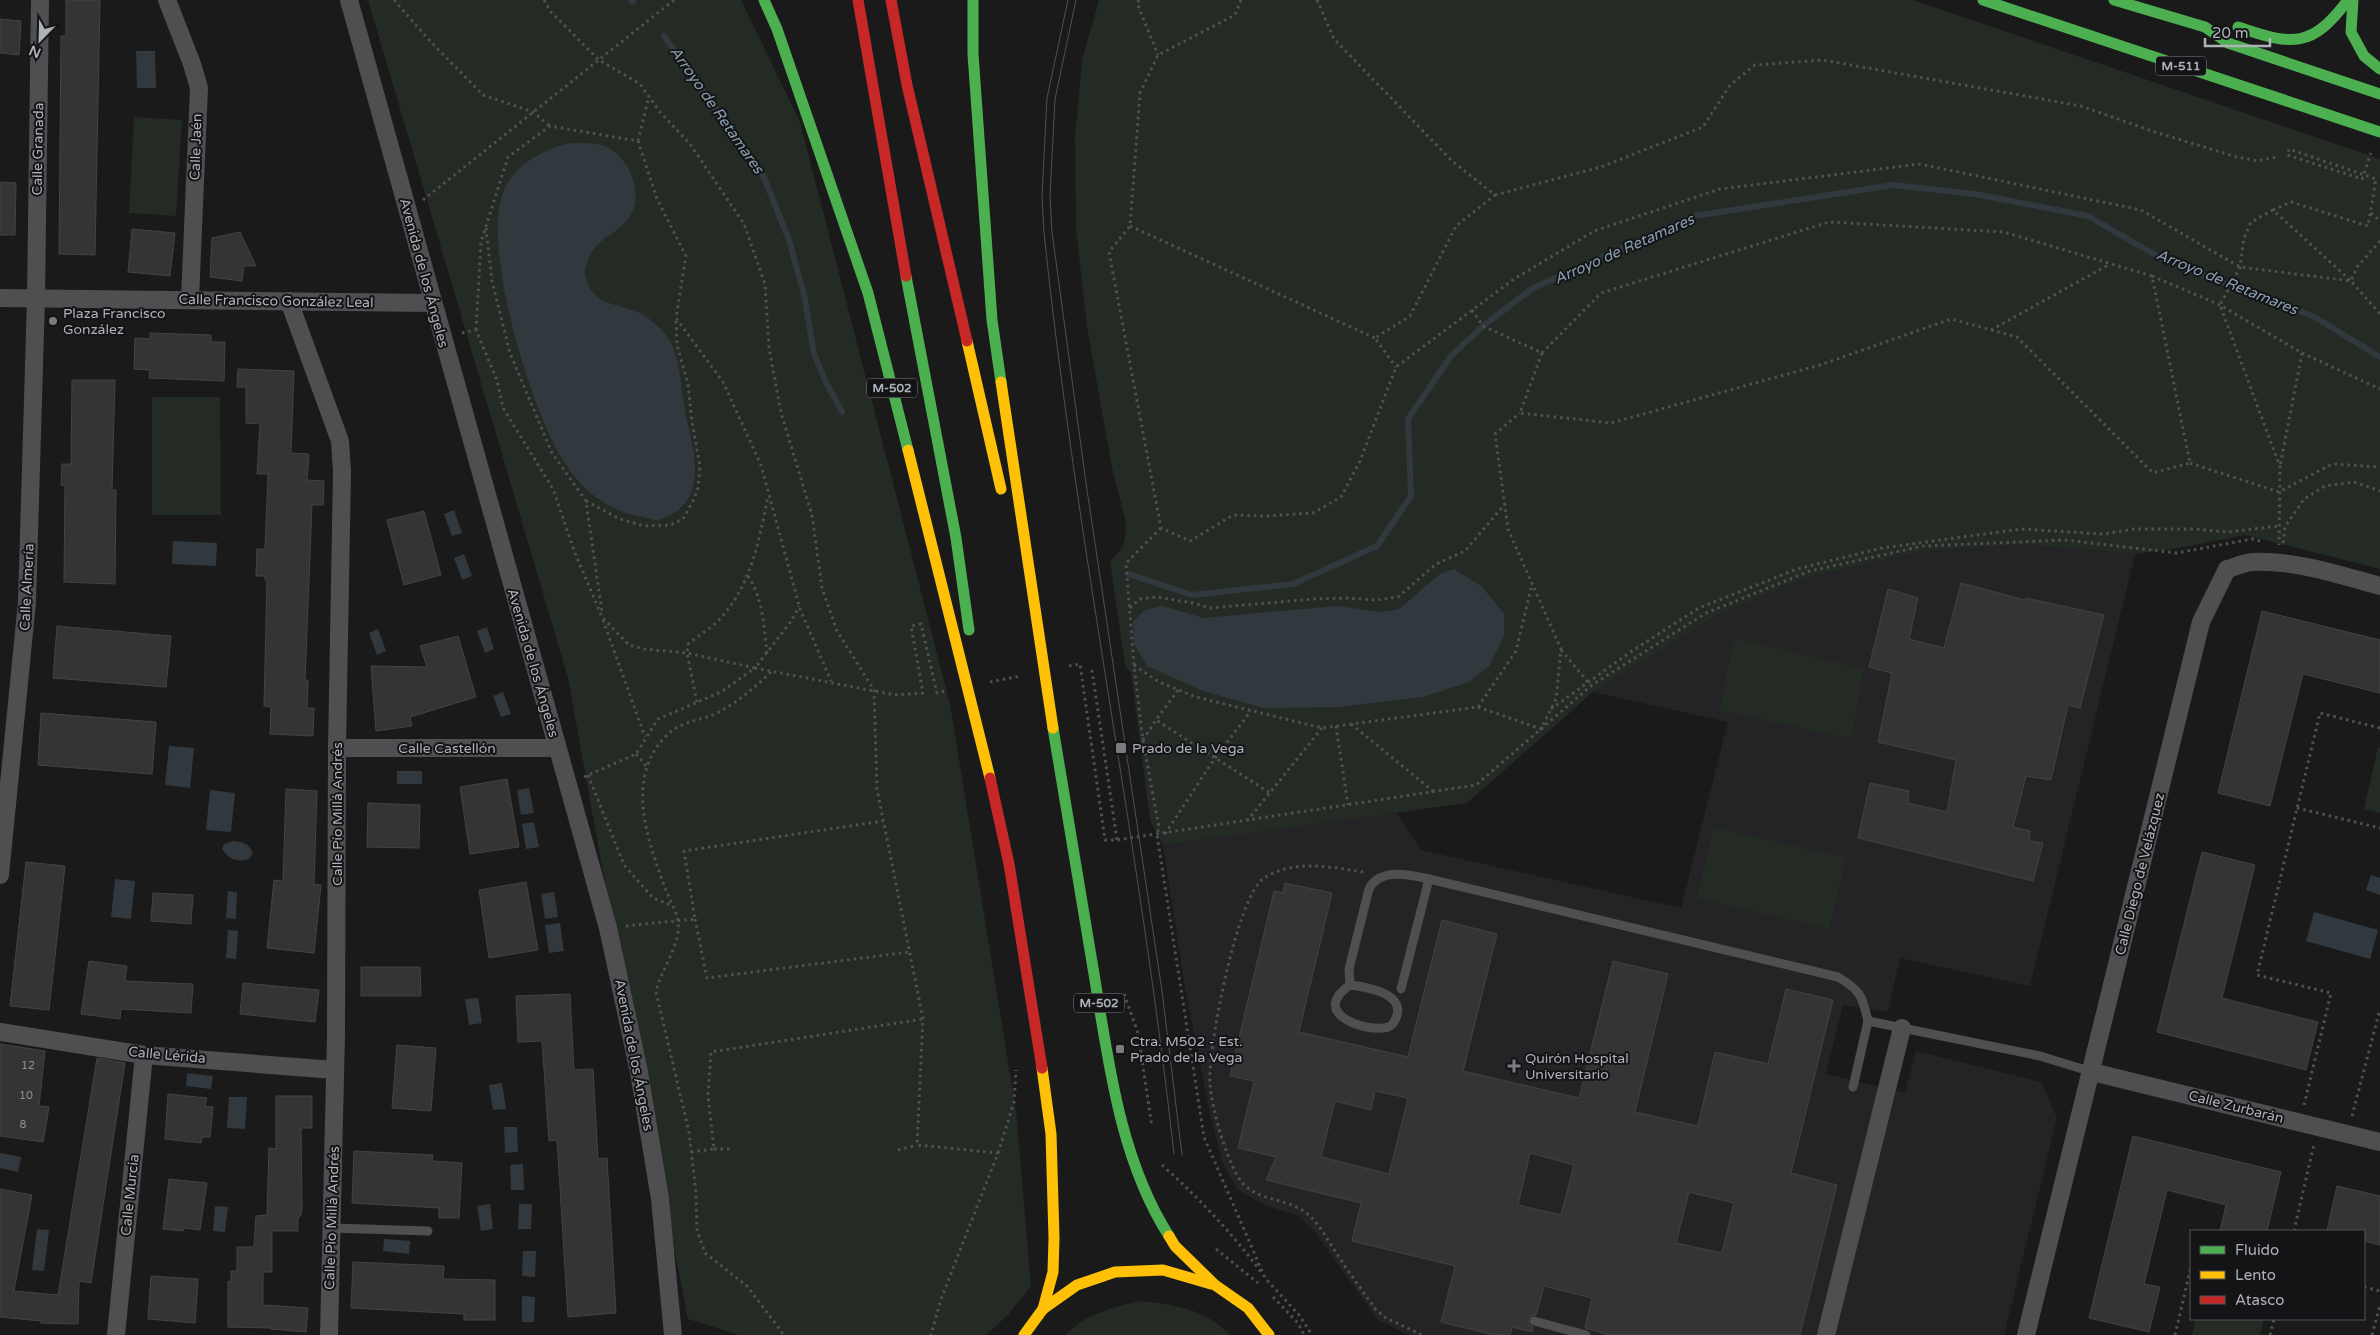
<svg xmlns="http://www.w3.org/2000/svg" width="2380" height="1335" font-family="'Varela Round',sans-serif">
<rect width="100%" height="100%" fill="#1a1a1a"/>
<!-- built -->
<path fill="#242426" d="M2025 545 2135 554 2030 986 1900 958 1888 1012 1843 1005 1826 1074 1905 1093 1916 1051 2041 1082 2057 1118 2004 1335H1409L1378 1320 1314 1231 1299 1216 1264 1205 1237 1189 1222 1162 1209 1108 1185 988 1163 845 1396 812 1421 850 1681 908 1728 722 1593 692 1716 616 1809 577 1924 551Z"/>
<!-- green -->
<g fill="#242a24">
<path d="M368 0H741L800 122 950 704 1016 1111 1031 1286 1008 1315 986 1335H739L688 1319 639 1072 568 678Z"/>
<path d="M1099 0H1913L2380 159V569L2245 535 2184 547 2135 554 2025 545 1924 551 1809 577 1716 616 1593 692 1467 803 1163 845 1150 820 1131 673 1125 665 1110 561 1123 547 1126 532 1125 518 1112 468 1087 327 1076 228 1075 137 1082 60Z"/>
<path d="M134 117 182 120 176 216 129 213Z"/>
<path d="M152 397H220L221 515H152Z"/>
<path d="M1734 638 1864 669 1851 739 1719 710Z"/>
<path d="M2378 747 2380 748V813L2364 809Z"/>
<path d="M1714 827 1846 858 1829 929 1697 898Z"/>
<path d="M1140 1301C1176 1305 1203 1308 1230 1335H1066C1084 1314 1114 1307 1140 1301Z"/>
<path d="M2196 1319H2264L2260 1335H2192Z"/>
</g>
<!-- water -->
<g fill="#31393e">
<path d="M136 51H155L156 88H137Z"/>
<path d="M570 143C582 143 599 142 609 148 631 160 644 196 629 218 617 235 595 238 588 260 587 264 584 269 585 274 591 307 617 302 642 314 648 317 655 324 661 329 666 335 672 343 674 350 681 368 681 390 685 409 688 428 695 449 695 468 695 475 694 486 691 493 687 505 671 518 658 520 654 521 647 518 643 517 608 511 584 492 564 462 532 413 477 238 506 186 519 162 545 149 570 143Z"/>
<path d="M454 510 462 533 452 536 444 514Z"/>
<path d="M173 541 217 543 216 566 172 564Z"/>
<path d="M464 554 472 576 462 580 454 558Z"/>
<path d="M1454 569 1481 586 1504 613V635L1490 665 1469 682 1423 697 1338 707 1264 708 1203 691 1147 666 1134 644 1133 621 1145 610 1162 606 1204 618 1337 606 1381 612 1399 609 1440 574Z"/>
<path d="M487 627 494 649 485 653 477 631Z"/>
<path d="M378 629 386 651 377 655 369 633Z"/>
<path d="M503 692 511 714 501 717 493 696Z"/>
<path d="M169 746 194 748 190 788 165 785Z"/>
<rect x="397" y="771" width="25" height="13"/>
<path d="M529 788 534 813 521 815 517 790Z"/>
<path d="M210 790 235 793 231 832 206 830Z"/>
<path d="M534 822 539 847 526 849 522 824Z"/>
<path d="M233 841C243 842 248 843 253 853L249 859C237 863 229 859 222 849L224 844Z"/>
<path d="M2371 875 2380 878V895L2366 890Z"/>
<path d="M115 879 135 881 131 919 111 917Z"/>
<path d="M228 891 237 892 236 919 226 918Z"/>
<path d="M554 892 558 917 545 919 541 894Z"/>
<path d="M2314 912 2378 930 2370 959 2306 941Z"/>
<path d="M560 923 564 951 549 953 545 925Z"/>
<path d="M228 930 238 931 236 959 226 958Z"/>
<path d="M478 998 482 1023 469 1025 465 999Z"/>
<path d="M187 1073 213 1076 211 1089 186 1086Z"/>
<path d="M502 1083 506 1109 493 1110 489 1085Z"/>
<path d="M229 1097H247L245 1129 227 1128Z"/>
<path d="M504 1127H517L518 1152 505 1153Z"/>
<path d="M0 1153 21 1157 18 1172 0 1168Z"/>
<path d="M523 1164 524 1190H511L510 1165Z"/>
<path d="M490 1204 493 1229 481 1231 477 1206Z"/>
<path d="M519 1204H532L531 1229H518Z"/>
<path d="M215 1206 228 1207 225 1232 213 1231Z"/>
<path d="M37 1229 49 1230 44 1271 32 1270Z"/>
<path d="M384 1239 410 1241 409 1254 383 1251Z"/>
<path d="M523 1251H536L535 1277 522 1276Z"/>
<path d="M522 1296 535 1297 534 1322H522Z"/>
</g>
<g fill="none" stroke-linecap="round" stroke-linejoin="round">
<!-- stream -->
<g stroke="#31393e" stroke-width="6">
<path d="M631 0 633 2"/>
<path d="M664 36 763 175 789 240 805 299 814 354 825 380 842 412"/>
<path d="M1128 574 1192 595 1293 584 1377 546 1411 496 1408 419 1451 356 1483 326 1533 288 1694 216 1893 185 1975 194 2088 216 2166 261 2313 316 2380 357"/>
</g>
</g>
<!-- building -->
<g fill="#343435" stroke="#434346" fill-rule="evenodd">
<path d="M66 0H100L95 255 59 254 61 36H66Z"/>
<path d="M0 19 21 21 19 55 0 53Z"/>
<path d="M0 182 16 183 15 235H0Z"/>
<path d="M132 229 175 233 170 276 128 272Z"/>
<path d="M240 232 256 266H244L242 281 210 277 212 238Z"/>
<path d="M150 333 211 335V342H225L224 381 149 378 150 370 134 369 135 338 150 339Z"/>
<path d="M238 369 294 371 291 453 309 454 307 480 324 481 323 505H312L305 680H308L307 708H314L313 736 270 734 271 707 264 706 267 580H265V576H256L257 549H265L268 474H257L260 424 246 423V387H237Z"/>
<path d="M72 380H115L112 490H116L115 584 64 582 65 486 61 485 62 464H71Z"/>
<path d="M424 511 441 575 404 585 387 520Z"/>
<path d="M1961 583 2025 600 2026 598 2104 615 2080 708 2068 705 2051 780 2026 776 2013 827 2030 831 2029 841 2043 843 2033 881 1858 838 1870 783 1909 791 1908 803 1947 812 1956 760 1878 742 1892 673 1869 667 1888 589 1918 598 1909 639 1944 648Z"/>
<path d="M2262 611 2380 640V693L2303 674 2270 806 2218 793Z"/>
<path d="M57 626 171 636 166 687 53 678Z"/>
<path d="M458 636 476 697 410 717 412 726 376 731 371 666 427 667 420 646Z"/>
<path d="M41 713 156 722 152 774 38 765Z"/>
<path d="M507 779 519 847 470 854 460 787Z"/>
<path d="M286 789 317 791 314 884 321 885 314 953 267 948 274 880 283 881Z"/>
<path d="M368 803 420 805 419 848 367 847Z"/>
<path d="M2202 852 2255 865 2222 998 2318 1022 2306 1070 2157 1032Z"/>
<path d="M26 862 65 866 49 1010 10 1006Z"/>
<path d="M526 882 538 950 489 958 479 890Z"/>
<path d="M1285 883 1332 893 1299 1032 1408 1057 1442 920 1497 934 1463 1071 1579 1098 1613 961 1668 974 1635 1112 1698 1126 1715 1052 1768 1064 1786 989 1833 1000 1791 1173 1837 1185 1800 1335H1608L1585 1328 1592 1298 1544 1286 1536 1315 1530 1316 1528 1320 1529 1325 1533 1327V1332L1512 1327 1510 1335H1494L1441 1322 1455 1266 1352 1241 1361 1203 1266 1180 1276 1157 1238 1148 1254 1081 1230 1076 1274 891 1283 893ZM1375 1091 1408 1098 1389 1174 1321 1157 1335 1101 1371 1110ZM1530 1153 1574 1165 1561 1215 1518 1205ZM1689 1192 1734 1203 1722 1253 1676 1243Z"/>
<path d="M153 893 193 895 191 924 151 921Z"/>
<path d="M89 961 127 966 125 981 193 984 191 1013 121 1009 120 1019 81 1014Z"/>
<path d="M361 967H420L421 996H361Z"/>
<path d="M243 983 319 990 315 1022 240 1014Z"/>
<path d="M570 994 574 1070 593 1069 598 1159 607 1158 616 1313 568 1317 557 1140 549 1141 542 1041 518 1042 516 996Z"/>
<path d="M0 1044 45 1051 39 1106 49 1107 43 1142 0 1136Z"/>
<path d="M397 1045 436 1048 431 1111 392 1108Z"/>
<path d="M97 1058 125 1063 91 1283 79 1281 78 1324 41 1323V1321L0 1317V1189L32 1195 14 1291 58 1295Z"/>
<path d="M168 1094 207 1098 205 1106 213 1107 210 1137H202L201 1143 165 1139Z"/>
<path d="M276 1096H312V1128H301L302 1207 301 1215 298 1218V1231H272V1272H263V1305L308 1308 306 1332 271 1329V1328L228 1327V1281L231 1282V1271H237V1247H254L256 1216 267 1215 269 1148 276 1149Z"/>
<path d="M2133 1136 2281 1172 2267 1231H2220L2226 1205 2167 1190 2144 1284 2160 1287 2149 1332 2089 1318Z"/>
<path d="M354 1151 433 1155 432 1161 462 1163 459 1218H439V1208L352 1203Z"/>
<path d="M169 1179 207 1183 200 1230 184 1228 183 1231 163 1229Z"/>
<path d="M2337 1186 2380 1196V1245L2364 1241V1231H2327Z"/>
<path d="M353 1262 444 1266 443 1279 495 1280V1320H464V1314L351 1308Z"/>
<path d="M151 1276 198 1279 195 1323 148 1319Z"/>
</g>
<g fill="none" stroke-linecap="round" stroke-linejoin="round">
<!-- path -->
<g stroke="#505153" stroke-width="3" stroke-dasharray="2.5 4" stroke-linecap="butt">
<path d="M394 0 430 41 483 95 533 112 550 126"/>
<path d="M544 0 551 12 599 60 640 84 660 112 690 144 744 224 765 284 769 348 781 413 812 515 822 588 837 631 874 690 877 789 923 1019 917 1145 998 1153 941 1299 931 1335"/>
<path d="M1139 0 1137 3 1158 55"/>
<path d="M1241 0 1235 15 1158 55 1140 93 1130 226 1109 252 1161 528 1190 541 1233 515 1265 516 1313 513 1341 497 1360 461 1396 367 1514 279 1594 231 1720 189 1920 164 2141 210 2240 267 2351 281 2273 210 2291 202 2368 226 2376 179 2289 149 2287 155 2362 179 2371 153"/>
<path d="M1317 0 1334 39 1452 161 1495 195 1456 226 1410 316 1375 338 1396 367"/>
<path d="M638 141 649 96"/>
<path d="M1495 195 1601 167 1703 127 1730 85 1755 65 1823 60 2081 106 2155 132 2237 157 2257 161 2277 157"/>
<path d="M423 200 674 0"/>
<path d="M2273 210 2251 222 2244 238 2240 267 2220 305 2280 467 2279 545"/>
<path d="M2371 213 2380 221"/>
<path d="M1130 226 1375 338"/>
<path d="M486 228 492 281 510 353 552 453 586 501 602 612"/>
<path d="M2380 241 2357 267 2351 281 2380 314"/>
<path d="M2152 276 2220 305 2302 353 2280 466"/>
<path d="M1472 310 1483 326 1542 353 1520 413 1611 423 1820 365 1951 319 2017 337 2153 473 2190 463 2152 276 2004 232 1829 222 1601 293 1542 353"/>
<path d="M476 330 481 242 508 157 550 126 638 141 657 199 686 256 676 318 723 382 761 465 800 609 831 681"/>
<path d="M1991 330 2110 264"/>
<path d="M462 333 476 330 497 380 503 408 553 489 575 553 602 617 629 645 644 649 687 653 755 668 792 620 799 606"/>
<path d="M2302 353 2380 389"/>
<path d="M2190 463 2279 492 2332 464 2380 467"/>
<path d="M586 501 620 519 644 526 670 525 683 519 693 501 698 488 700 466 692 422 688 384 677 345 676 319"/>
<path d="M1161 528 1126 563 1134 665 1143 741 1159 827 1157 835 1204 1137 1265 1278 1299 1315 1312 1335"/>
<path d="M2283 543 2285 527 2304 499 2325 486 2354 482 2380 491"/>
<path d="M748 576C763 598 764 627 767 653"/>
<path d="M1130 608 1140 599 1157 597 1193 603 1210 608 1314 599 1346 598 1377 600 1398 597 1436 564 1465 551 1505 504"/>
<path d="M603 620 645 737"/>
<path d="M1561 650 1588 682"/>
<path d="M1134 665 1159 682 1196 697 1322 728 1478 707 1516 651 1532 584"/>
<path d="M1069 666 1080 664 1105 840H1117L1476 785 1592 685 1706 613 1810 571 1923 546 2065 540 2177 553 2252 539 2260 541"/>
<path d="M1092 670 1117 840"/>
<path d="M771 672C754 688 738 702 717 713 698 722 682 720 666 736 625 778 647 838 664 885 668 897 676 909 678 921 681 945 661 969 656 992L689 1132 696 1192 697 1230 705 1253 747 1286 784 1335"/>
<path d="M990 682 1021 676"/>
<path d="M1178 690 1156 720 1270 793"/>
<path d="M697 702 687 653 688 644C698 636 710 629 719 620 751 586 759 541 768 496"/>
<path d="M1478 707 1541 729 1556 699 1561 649 1508 529 1495 434 1520 413"/>
<path d="M1551 709 1629 653 1699 608 1797 569 1882 548 2021 529 2103 534 2134 529H2194L2228 532 2278 526"/>
<path d="M1351 724 1434 792"/>
<path d="M1336 726 1348 805"/>
<path d="M1143 740 1156 720"/>
<path d="M636 754 646 766"/>
<path d="M588 775 624 865 653 898 671 905"/>
<path d="M584 777 636 754 658 719 721 692 755 668 895 695 923 693 911 626 921 624 937 693 945 691"/>
<path d="M2297 808 2380 828"/>
<path d="M1247 821 1322 728"/>
<path d="M1165 834 1215 758 1251 711"/>
<path d="M1363 872C1330 867 1294 859 1264 878 1237 895 1207 1052 1210 1085 1212 1109 1225 1154 1237 1175 1250 1200 1280 1197 1302 1210 1318 1220 1326 1238 1337 1254 1349 1273 1363 1291 1376 1310L1386 1318 1422 1335"/>
<path d="M695 919 707 978 909 952"/>
<path d="M626 926 695 919 684 851 883 821"/>
<path d="M1124 994 1138 1033 1152 1127"/>
<path d="M2304 1105 2331 993 2257 975 2320 713 2380 728"/>
<path d="M2352 1116 2380 1009"/>
<path d="M714 1149H733"/>
<path d="M898 1150 917 1145"/>
<path d="M691 1152 714 1149 708 1096 711 1052 923 1019"/>
<path d="M998 1153 1014 1102 1016 1070"/>
<path d="M1162 1165C1199 1198 1232 1233 1261 1272"/>
<path d="M2294 1231 2314 1144"/>
<path d="M1216 1249 1258 1283"/>
<path d="M2364 1287 2380 1291"/>
<path d="M1273 1297 1298 1323 1304 1335"/>
<path d="M2175 1335 2191 1267"/>
<path d="M2270 1335 2274 1319"/>
<path d="M2372 1335 2380 1305"/>
</g>
<!-- lane -->
<g stroke="#4f4f52" stroke-width="9">
<path d="M1350 985 1349 969 1369 889C1380 867 1411 875 1429 879L1838 977C1861 991 1862 995 1868 1021"/>
<path d="M1350 985C1367 987 1409 994 1395 1020 1393 1025 1388 1028 1383 1028 1357 1030 1312 1011 1350 985Z"/>
<path d="M1401 989 1429 879"/>
<path d="M1853 1087 1868 1021 2040 1056 2092 1072"/>
<path d="M332 1228 428 1231"/>
<path d="M1534 1321 1586 1335"/>
</g>
<!-- street -->
<g stroke="#4f4f52" stroke-width="18">
<path d="M167 0 192 64 199 88 190 299"/>
<path d="M349 0 608 928 639 1072 660 1199 673 1335"/>
<path d="M0 298 432 303"/>
<path d="M289 301 340 441 342 472 337 748 336 1034 329 1335"/>
<path d="M337 748H557"/>
<path d="M0 875 27 602 36 298 40 0"/>
<path d="M0 1032 144 1055 334 1070"/>
<path d="M2092 1072 2380 1142"/>
<path d="M116 1335 144 1055"/>
<path d="M1826 1335 1902 1028"/>
<path d="M2026 1335 2201 622 2227 569C2235 567 2245 562 2253 562 2295 560 2340 575 2380 586"/>
</g>
<!-- fast -->
<g stroke="#4caf50" stroke-width="11">
<path d="M764 0 777 29 868 293 908 450"/>
<path d="M973 0V54L992 320 1001 382"/>
<path d="M1983 0 2380 132"/>
<path d="M2114 0 2205 27 2228 43 2380 94"/>
<path d="M2353 0 2351 32 2364 56 2380 69"/>
<path d="M2238 27C2293 46 2312 48 2348 0"/>
<path d="M906 276 956 538 969 630"/>
<path d="M1053 728C1067 808 1080 888 1093 968 1108 1058 1119 1158 1169 1236"/>
</g>
<!-- slow -->
<g stroke="#ffc107" stroke-width="11">
<path d="M967 341 1001 489"/>
<path d="M1001 382 1053 728"/>
<path d="M908 450 990 778"/>
<path d="M1042 1068 1051 1134 1054 1238 1053 1272 1043 1309"/>
<path d="M1169 1236 1175 1246 1215 1285 1248 1308 1269 1335"/>
<path d="M1024 1335 1043 1309 1077 1285 1115 1272 1163 1270 1211 1284"/>
</g>
<!-- jam -->
<g stroke="#c62828" stroke-width="11">
<path d="M858 0 906 276"/>
<path d="M891 0 907 85 967 341"/>
<path d="M990 778 1009 864 1042 1068"/>
</g>
<!-- tram -->
<g stroke="#505053" stroke-width="1">
<path d="M1068 0 1047 98 1042 196 1044 233C1076 541 1140 846 1174 1154"/>
<path d="M1076 0 1055 99 1050 196 1052 232 1086 483 1162 991 1182 1155"/>
</g>
</g>
<!-- markers -->
<g fill="#7a7c81" stroke="#141416" stroke-width="2">
<circle cx="53" cy="321" r="5"/>
<rect x="1115" y="742" width="12" height="12" rx="2.5"/>
<rect x="1115" y="1044" width="10" height="10" rx="2.5"/>
<path d="M1511.5 1058.5h5v5h5v5h-5v5h-5v-5h-5v-5h5z"/>
</g>
<g text-anchor="middle" dominant-baseline="central" stroke-width="4" stroke-linejoin="round" paint-order="stroke">
<!-- number labels -->
<g font-size="11" fill="#8f9298">
<text x="28" y="1065">12</text>
<text x="26" y="1095">10</text>
<text x="23" y="1124">8</text>
</g>
<!-- shield labels -->
<g fill="#141416" stroke="#7f8288" stroke-width="1">
<rect x="2156" y="56.5" width="50" height="19" rx="4"/>
<rect x="867" y="378.5" width="50" height="19" rx="4"/>
<rect x="1074" y="993.5" width="50" height="19" rx="4"/>
</g>
<g font-size="12" font-weight="bold" fill="#adb1b9">
<text x="2181" y="66">M-511</text>
<text x="892" y="388">M-502</text>
<text x="1099" y="1003">M-502</text>
</g>
<!-- street labels -->
<g font-size="14" fill="#adb1b9" stroke="#141416">
<text transform="translate(196 147) rotate(-88)">Calle Jaén</text>
<text transform="translate(38 149) rotate(-89)">Calle Granada</text>
<text transform="translate(424 273) rotate(75)">Avenida de los Ángeles</text>
<text transform="translate(276 301) rotate(1)">Calle Francisco González Leal</text>
<text transform="translate(27 587) rotate(-87)">Calle Almería</text>
<text transform="translate(533 663) rotate(74)">Avenida de los Ángeles</text>
<text x="447" y="748">Calle Castellón</text>
<text transform="translate(337 814) rotate(-90)">Calle Pío Millá Andrés</text>
<text transform="translate(2140 874) rotate(-76)">Calle Diego de Velázquez</text>
<text transform="translate(167 1055) rotate(5)">Calle Lérida</text>
<text transform="translate(634 1055) rotate(79)">Avenida de los Ángeles</text>
<text transform="translate(2236 1107) rotate(14)">Calle Zurbarán</text>
<text transform="translate(130 1195) rotate(-84)">Calle Murcia</text>
<text transform="translate(332 1218) rotate(-88)">Calle Pío Millá Andrés</text>
</g>
<!-- poi labels -->
<g font-size="14" fill="#adb1b9" stroke="#141416" text-anchor="start">
<text x="63" y="313">Plaza Francisco<tspan x="63" dy="16">González</tspan></text>
<text x="1132" y="748">Prado de la Vega</text>
<text x="1130" y="1041">Ctra. M502 - Est.<tspan x="1130" dy="16">Prado de la Vega</tspan></text>
<text x="1525" y="1058">Quirón Hospital<tspan x="1525" dy="16">Universitario</tspan></text>
</g>
<!-- water labels -->
<g font-size="15" font-style="italic" fill="#87a0b0" stroke="#141416">
<text transform="translate(717 110) rotate(55)">Arroyo de Retamares</text>
<text transform="translate(1624 249) rotate(-24)">Arroyo de Retamares</text>
<text transform="translate(2227 282) rotate(22)">Arroyo de Retamares</text>
</g>
</g>
<!-- legend -->
<rect x="2190" y="1230" width="175" height="90" fill="#141416" stroke="#515357"/>
<rect x="2200" y="1246" width="25" height="8" fill="#4caf50" stroke="#515357"/>
<text x="2235" y="1255" font-size="15" fill="#adb1b9">Fluido</text>
<rect x="2200" y="1271" width="25" height="8" fill="#ffc107" stroke="#515357"/>
<text x="2235" y="1280" font-size="15" fill="#adb1b9">Lento</text>
<rect x="2200" y="1296" width="25" height="8" fill="#c62828" stroke="#515357"/>
<text x="2235" y="1305" font-size="15" fill="#adb1b9">Atasco</text>
<!-- north arrow -->
<g transform="translate(40 40) rotate(203)" stroke="#141416" stroke-width="4" paint-order="stroke">
<path d="M0-4L9 19L0 12L-9 19Z" fill="#adb1b9"/>
<text y="-8" font-size="14" font-weight="bold" text-anchor="middle" fill="#adb1b9">N</text>
</g>
<!-- scale -->
<path d="M2205 38v8h65v-8" fill="none" stroke="#adb1b9" stroke-width="2.5"/>
<text x="2212" y="38" font-size="15" fill="#adb1b9" stroke="#141416" stroke-width="4" paint-order="stroke">20 m</text>
</svg>
